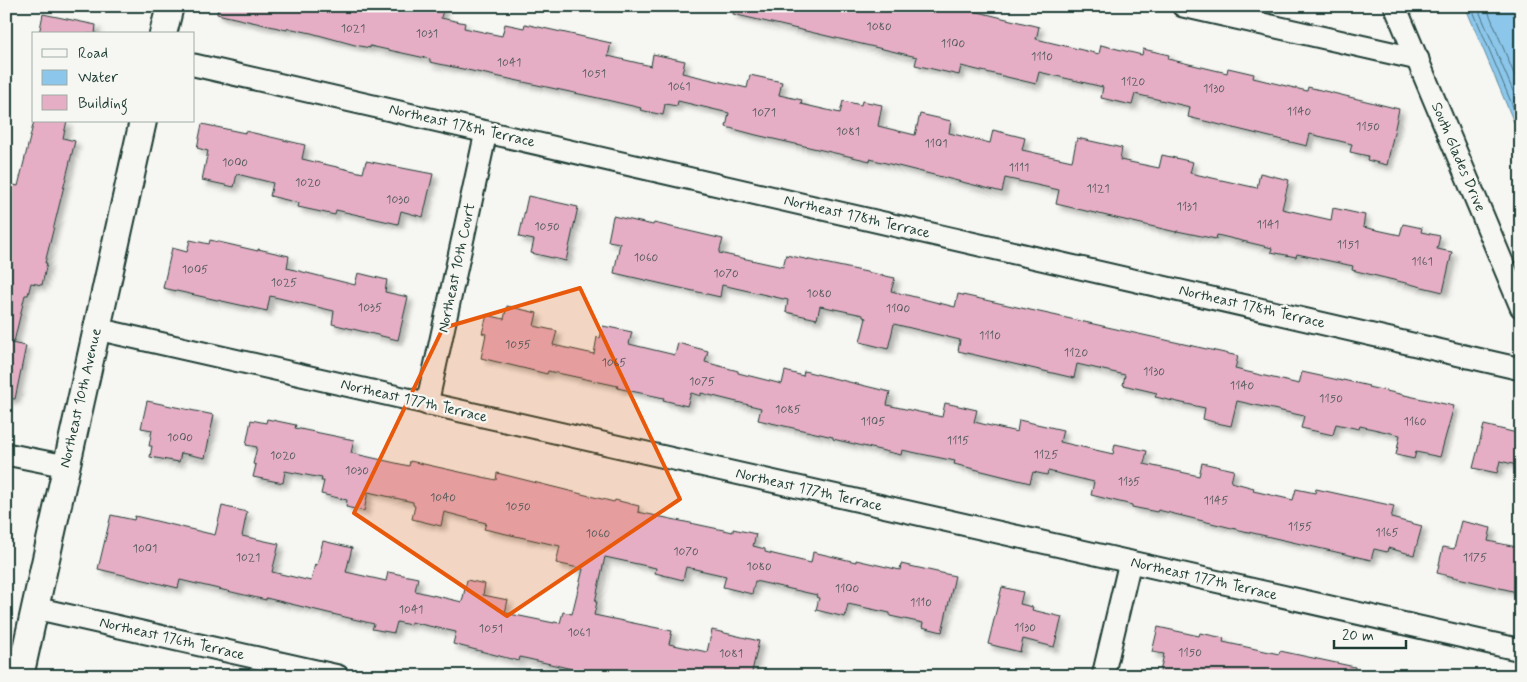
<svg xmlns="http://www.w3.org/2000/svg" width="1527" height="682" font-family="Mynerve,sans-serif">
<defs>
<filter id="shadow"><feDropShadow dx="4.5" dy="4.5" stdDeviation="2.5" flood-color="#0004"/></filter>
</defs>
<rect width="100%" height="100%" fill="#f6f6f2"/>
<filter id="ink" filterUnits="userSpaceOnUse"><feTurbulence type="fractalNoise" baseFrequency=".02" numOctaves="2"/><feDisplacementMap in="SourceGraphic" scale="10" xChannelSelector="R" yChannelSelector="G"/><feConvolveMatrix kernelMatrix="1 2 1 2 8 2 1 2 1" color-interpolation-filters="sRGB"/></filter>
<g filter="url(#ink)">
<!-- water -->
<path fill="#8cc6eb" stroke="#608fa2" d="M1465 6H1521V139Z"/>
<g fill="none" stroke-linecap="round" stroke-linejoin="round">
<!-- shore -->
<g stroke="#4b747d" stroke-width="1">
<path d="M1471 6 1521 126"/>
<path d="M1477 6 1521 110"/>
<path d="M1486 6 1521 91"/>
</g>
</g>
<!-- building -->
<g fill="#e5aec4" stroke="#1f3d34" filter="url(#shadow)">
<path d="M218 6H444L441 18 465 23 464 28 502 36 505 24 524 28 525 24 611 43 608 56 651 66 653 54 685 61 682 73 747 88 750 75 782 82 779 95 802 100 801 104 840 113 843 101 861 105 862 101 882 105 878 126 915 135 920 114 951 121 949 133 990 143 993 130 1025 138 1022 150 1072 161 1077 138 1122 148 1120 160 1159 168 1162 155 1193 162 1190 173 1257 188 1260 173 1289 180 1282 209 1331 220 1333 208 1365 215 1363 227 1400 235 1403 224 1422 228 1421 232 1440 236 1437 249 1452 252 1443 292 1352 270 1353 266 1297 254 1296 257 1271 252 1272 248 1217 235 1216 239 1177 231 1176 232 1056 204 1059 190 1005 178 1002 192 870 159V161L756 135 726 127 729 113 678 101 677 106 665 104 663 115 640 110 641 108 598 98 430 62V59L370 46V48L355 45 311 33 288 28 287 30 217 14Z"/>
<path d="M734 6H954L1039 27 1036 39 1099 54 1101 45 1142 55 1143 49 1169 55 1168 59 1227 73 1228 68 1254 74 1253 78 1307 91 1308 87 1399 109 1387 165 1367 160 1368 156 1350 152 1352 144 1310 134 1307 146 1188 117 1190 107 1135 94 1132 105 1101 98 1103 87 1039 72 1036 84 961 66 959 75 915 65 917 57 733 14Z"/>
<path d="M43 14 96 25 95 34H39Z"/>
<path d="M34 121H67L63 138 75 141 45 263H47L42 285 31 283 28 295H25L14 342 6 341V183L18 186Z"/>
<path d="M202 124 245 133V131L305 145 302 159 363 173 366 161 433 174 423 217 401 211 398 224 336 210 335 215 298 207 299 203 270 196 273 183 237 174 234 187 202 180 208 151 197 148Z"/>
<path d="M528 196 578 207 566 261 531 253 534 240 519 237Z"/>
<path d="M613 216 653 225 654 223 723 239 719 253 783 267 786 255 895 278 891 291 955 307 958 294 1238 356 1235 369 1299 384 1302 372 1343 381V380L1369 386 1368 387 1454 406 1440 457 1416 452 1414 459 1396 455 1400 435 1360 426 1359 429 1336 424 1333 435 1301 428 1304 416 1237 401 1231 426 1217 423 1203 419 1205 408 1155 397 1157 393 1123 385 1125 375 1077 364 1074 378 958 351 960 340 894 324 888 349 860 342 866 318 863 317V315L820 306 817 319 786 312 788 300 722 285 720 297 614 273 620 243 608 241Z"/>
<path d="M190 240 209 244 210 240 258 251V249L289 256 287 268 355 285 358 273 387 280 385 292 408 297 398 340 332 324 334 311 270 296 267 311 163 288 172 248 187 252Z"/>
<path d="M507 306 537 313 534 326 557 331 553 345 594 354 597 337 600 338 603 326 632 332 629 344 675 355 678 343 708 351 705 362 738 371V373L782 384 785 371 803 376 804 371 890 392 887 405 942 417 945 403 977 410 974 422 1017 432 1019 420 1063 430 1060 442 1113 454 1115 444 1147 451 1144 464 1199 476 1202 463 1234 470 1231 482 1254 488 1253 491 1293 500 1296 489 1315 493 1316 489 1394 506 1391 518 1422 526 1414 555 1388 548 1387 552 1374 549 1371 560 1244 531 1158 510 1157 512 1132 507V505L1091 495 1094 482 1048 471 1047 475 1033 472 1030 483 954 464 955 461 902 450 901 455 833 439V437L758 420 761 408 701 393V396L691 393 687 406 663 400 664 398 617 388 618 386 548 371 547 374 481 358 486 334 482 333 487 315 504 319Z"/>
<path d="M6 342 26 346 15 399 6 398Z"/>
<path d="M147 401 214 415 205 458 181 453 179 462 150 457 152 446H149L152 430 141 428Z"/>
<path d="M267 419 296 425 295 428 354 440 351 453 409 466 410 461 496 480 497 473 614 502 615 500 639 506 638 512 733 532V529L756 534 753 546 765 549V552L811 563 813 552 856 562V560L900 570 901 564 955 576 942 632 922 627 923 623 890 616V613L848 604 845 617 816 610 819 598 816 597 817 595 755 581 752 594 723 587 726 576 686 567 683 580 655 573 656 568 605 557 595 602H597L594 615 672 631 669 644 707 652 712 630 759 641 751 676H656L633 671 632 676H616L598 672V675L520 657 519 661 453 644 456 632 411 622 410 625 397 622 394 633 372 629 374 624 266 598V600L180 580 178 588 98 569 111 515 134 520 135 516 215 535 222 506 247 512 242 536 279 544 272 572 311 581 315 564 317 565 323 541 352 548 346 572 386 581 388 572 418 578 415 591 462 602 467 580 485 584 483 595 508 600 505 613 554 623V622L560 623 563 612 572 614 583 569 556 563 560 546 484 529 486 523 444 512 441 526 412 519 415 506 413 505V502L368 492 364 511 346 507 347 500 321 494 324 481H321L322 478 285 471 283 483 253 477 256 465 253 464 257 447 246 445 251 420 266 423Z"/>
<path d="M1484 425 1521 434V466L1500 461 1497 473 1473 468Z"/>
<path d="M1461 521 1491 528 1488 541 1521 548V593L1437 573 1443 547 1454 549Z"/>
<path d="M1002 587 1023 592 1020 604 1033 607 1032 610 1062 617 1054 647 1023 639 1020 652 988 644Z"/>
<path d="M1158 627 1199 636 1200 633 1224 638 1223 642 1279 654 1280 651 1355 667 1354 676H1159L1164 654 1152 652Z"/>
</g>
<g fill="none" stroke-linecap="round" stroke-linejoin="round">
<defs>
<g id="minor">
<path d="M1183 6 1418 59"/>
<path d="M1395 6 1521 307"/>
<path d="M194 65 1521 369"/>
<path d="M97 329 1521 650"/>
<path d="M427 404 486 132"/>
<path d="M6 454 66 466"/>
<path d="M35 608 338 676"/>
<path d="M1103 676 1130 562"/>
</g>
<g id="tertiary">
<path d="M163 34 170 6"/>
<path d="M20 676 143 121"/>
</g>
</defs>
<!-- minor casing -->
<use href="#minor" stroke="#1f3d34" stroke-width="25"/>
<!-- tertiary casing -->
<use href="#tertiary" stroke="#1f3d34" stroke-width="30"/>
<!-- minor -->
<use href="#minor" stroke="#f6f6f2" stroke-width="21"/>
<!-- tertiary -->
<use href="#tertiary" stroke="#f6f6f2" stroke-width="26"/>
</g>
</g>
<!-- marked area -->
<path fill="#e8590c" fill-opacity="0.2" stroke="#e8590c" stroke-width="4" stroke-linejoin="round" d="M580 288 680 499 507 616 354 513 443 328Z"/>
<g text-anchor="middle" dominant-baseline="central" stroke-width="4.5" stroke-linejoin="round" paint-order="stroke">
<!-- number labels -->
<g font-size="12" fill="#505958">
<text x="879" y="27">1080</text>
<text x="353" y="29">1021</text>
<text x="427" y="34">1031</text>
<text x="953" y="44">1100</text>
<text x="1042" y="57">1110</text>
<text x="509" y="63">1041</text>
<text x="594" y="74">1051</text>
<text x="1133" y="82">1120</text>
<text x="679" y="87">1061</text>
<text x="1214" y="89">1130</text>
<text x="1299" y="112">1140</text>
<text x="764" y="113">1071</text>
<text x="1368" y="127">1150</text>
<text x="848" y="132">1081</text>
<text x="936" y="144">1101</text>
<text x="235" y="163">1000</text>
<text x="1019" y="168">1111</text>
<text x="308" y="183">1020</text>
<text x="1098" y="189">1121</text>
<text x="398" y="200">1030</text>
<text x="1187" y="207">1131</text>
<text x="1268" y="225">1141</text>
<text x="547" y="227">1050</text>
<text x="1348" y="245">1151</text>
<text x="646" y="258">1060</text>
<text x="1422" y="262">1161</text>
<text x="195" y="270">1005</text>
<text x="726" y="274">1070</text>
<text x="284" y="283">1025</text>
<text x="819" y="294">1080</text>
<text x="370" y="308">1035</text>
<text x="898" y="309">1100</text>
<text x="990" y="336">1110</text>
<text x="518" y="345">1055</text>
<text x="1076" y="353">1120</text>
<text x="614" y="363">1065</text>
<text x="1154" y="372">1130</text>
<text x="702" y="382">1075</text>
<text x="1242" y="386">1140</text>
<text x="1331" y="399">1150</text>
<text x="788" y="410">1085</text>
<text x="873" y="422">1105</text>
<text x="1415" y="422">1160</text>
<text x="180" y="438">1000</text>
<text x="958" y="441">1115</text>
<text x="1046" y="455">1125</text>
<text x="283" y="456">1020</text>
<text x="357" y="471">1030</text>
<text x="1129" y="482">1135</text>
<text x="443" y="498">1040</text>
<text x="1216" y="501">1145</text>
<text x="518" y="507">1050</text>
<text x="1300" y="527">1155</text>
<text x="1387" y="533">1165</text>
<text x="598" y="534">1060</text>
<text x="145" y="549">1001</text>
<text x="686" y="552">1070</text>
<text x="248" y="558">1021</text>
<text x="1475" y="558">1175</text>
<text x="759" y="567">1080</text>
<text x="847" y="589">1100</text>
<text x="921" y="603">1110</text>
<text x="411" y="610">1041</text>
<text x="1025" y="628">1130</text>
<text x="491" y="629">1051</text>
<text x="579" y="633">1061</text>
<text x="1190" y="653">1150</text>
<text x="731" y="654">1081</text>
</g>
<!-- street labels -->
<g font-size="15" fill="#1f3d34" stroke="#f6f6f2">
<text transform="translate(462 126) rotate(13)">Northeast 178th Terrace</text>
<text transform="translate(1458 157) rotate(67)">South Glades Drive</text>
<text transform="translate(857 217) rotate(13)">Northeast 178th Terrace</text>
<text transform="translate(457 268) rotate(-78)">Northeast 10th Court</text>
<text transform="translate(1252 307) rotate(13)">Northeast 178th Terrace</text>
<text transform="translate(81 398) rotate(-77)">Northeast 10th Avenue</text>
<text transform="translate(414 401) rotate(13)">Northeast 177th Terrace</text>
<text transform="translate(809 490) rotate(13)">Northeast 177th Terrace</text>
<text transform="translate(1204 579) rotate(13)">Northeast 177th Terrace</text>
<text transform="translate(172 639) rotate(13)">Northeast 176th Terrace</text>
</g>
</g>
<!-- margin -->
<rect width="1527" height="682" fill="none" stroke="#f6f6f2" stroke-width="25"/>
<rect x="12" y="12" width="1502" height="657" fill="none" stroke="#1f3d34" stroke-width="2" filter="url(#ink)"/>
<!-- legend -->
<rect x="32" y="32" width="162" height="90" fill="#f6f6f2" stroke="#a0aca6"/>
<rect x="42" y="49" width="25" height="8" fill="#f6f6f2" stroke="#a0aca6"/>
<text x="78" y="58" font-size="15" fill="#1f3d34">Road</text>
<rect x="42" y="70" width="25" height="15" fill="#8cc6eb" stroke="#a0aca6"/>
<text x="78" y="82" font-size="15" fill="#1f3d34">Water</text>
<rect x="42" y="95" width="25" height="15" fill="#e5aec4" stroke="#a0aca6"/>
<text x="78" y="108" font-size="15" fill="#1f3d34">Building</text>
<!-- scale -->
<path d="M1334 640v8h72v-8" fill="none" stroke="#1f3d34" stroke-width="2.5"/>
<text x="1342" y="640" font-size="15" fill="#1f3d34" stroke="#f6f6f2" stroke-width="4" paint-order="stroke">20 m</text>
</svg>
